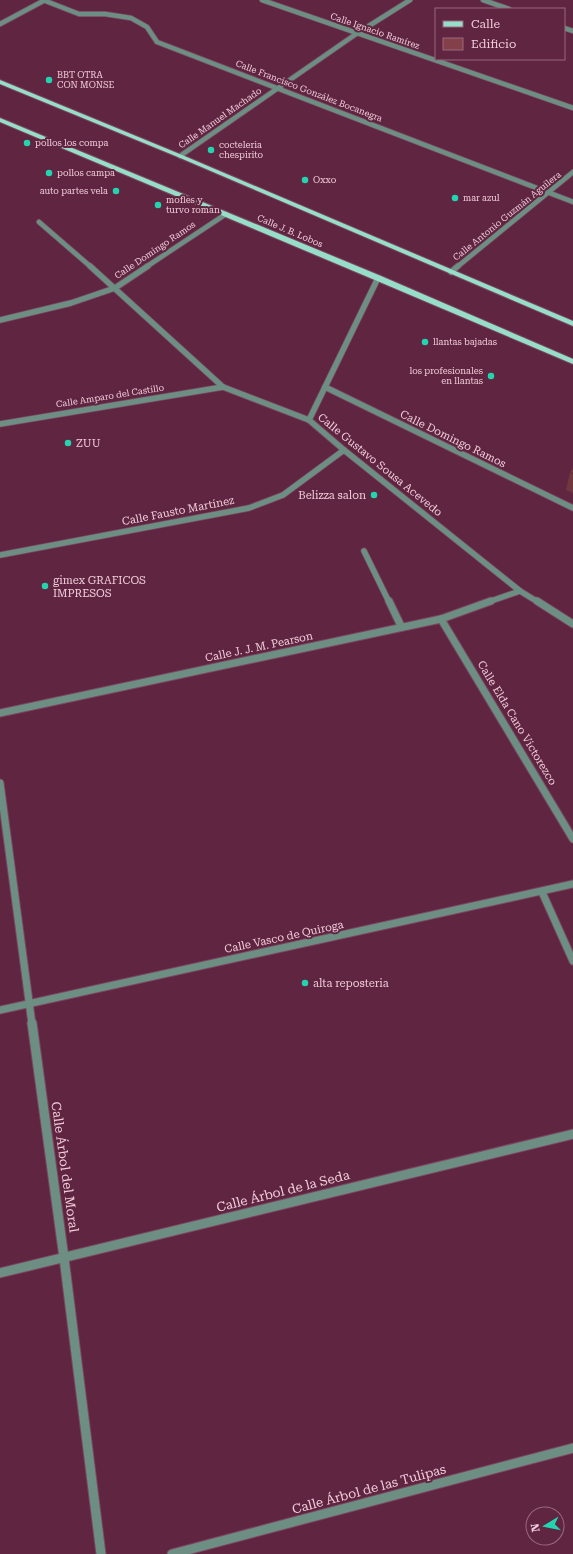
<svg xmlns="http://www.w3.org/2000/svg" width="573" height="1554" font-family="'Roboto Serif',serif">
<rect width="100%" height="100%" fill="#5f2541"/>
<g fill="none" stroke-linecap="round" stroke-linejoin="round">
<defs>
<g id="minor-far3">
<path d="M43 0 79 14H105L131 18 147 27 157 42 573 202"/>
<path d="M262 0 573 108"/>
<path d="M483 0 509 9"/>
<path d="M0 24 45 0"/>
<path d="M564 28 573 31"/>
<path d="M180 156 356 34 410 0"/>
<path d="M39 222 91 267"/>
<path d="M146 267 226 214"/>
<path d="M457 267 573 172"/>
</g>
<g id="minor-far2">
<path d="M90 266 223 387 309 420 344 450 520 591 538 602"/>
<path d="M451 272 458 266"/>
<path d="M0 320 71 303 115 288 148 266"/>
<path d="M325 387 573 508"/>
<path d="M309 420 378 278"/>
<path d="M0 424 223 387"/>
<path d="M364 551 389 602"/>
<path d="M0 555 249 508 283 495 344 450"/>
<path d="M488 602 520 591"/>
</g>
<g id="minor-far1">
<path d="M389 601 401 626"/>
<path d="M537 601 573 624"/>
<path d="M441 619 573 839"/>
<path d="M0 713 441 619 491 601"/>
<path d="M0 783 32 1024"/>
<path d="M542 892 573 961"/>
<path d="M0 1010 573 884"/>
</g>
<g id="minor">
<path d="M32 1023 64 1258 101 1554"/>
<path d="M0 1273 573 1134"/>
<path d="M172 1554 573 1448"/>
</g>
<g id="major">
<path d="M0 80 182 155 573 321V326L178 157 0 84Z"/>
<path d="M0 118 381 276 573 359V364L375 280 0 122Z"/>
</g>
</defs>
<!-- minor-far3 casing -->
<use href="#minor-far3" stroke="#7c4660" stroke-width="6"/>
<!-- minor-far2 casing -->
<use href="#minor-far2" stroke="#7c4660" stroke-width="7"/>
<!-- minor-far1 casing -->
<use href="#minor-far1" stroke="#7c4660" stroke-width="9"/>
<!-- minor casing -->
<use href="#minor" stroke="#7c4660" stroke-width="11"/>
<!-- major casing -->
<use href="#major" stroke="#7c4660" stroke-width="2"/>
<!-- minor-far3 -->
<use href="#minor-far3" stroke="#6c8e83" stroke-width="4.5"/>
<!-- minor-far2 -->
<use href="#minor-far2" stroke="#6c8e83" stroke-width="5.5"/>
<!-- minor-far1 -->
<use href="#minor-far1" stroke="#6c8e83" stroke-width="7"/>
<!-- minor -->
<use href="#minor" stroke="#6c8e83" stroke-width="9"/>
<!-- major -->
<use href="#major" fill="#97dec8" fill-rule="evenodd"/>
</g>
<!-- wall -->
<path fill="#71373f" d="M573 468V493L566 490 570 472Z"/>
<!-- building -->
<path fill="#834049" stroke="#5c2d33" d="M573 468V474L570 472Z"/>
<!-- markers -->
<g fill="#23d5af" stroke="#5f2541" stroke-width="1.5">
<circle cx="49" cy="80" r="4"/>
<circle cx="27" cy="143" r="4"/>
<circle cx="211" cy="150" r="4"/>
<circle cx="49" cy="173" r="4"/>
<circle cx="305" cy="180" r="4"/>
<circle cx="116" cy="191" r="4"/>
<circle cx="455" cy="198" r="4"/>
<circle cx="158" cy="205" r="4"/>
<circle cx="425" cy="342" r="4"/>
<circle cx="491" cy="376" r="4"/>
<circle cx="68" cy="443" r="4"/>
<circle cx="374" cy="495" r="4"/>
<circle cx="45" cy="586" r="4"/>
<circle cx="305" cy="983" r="4"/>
</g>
<g text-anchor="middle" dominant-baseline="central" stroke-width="4" stroke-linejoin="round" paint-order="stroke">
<!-- far-street labels -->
<g font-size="9" fill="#f1ccda" stroke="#5f2541">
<text transform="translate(375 31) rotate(19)">Calle Ignacio Ramírez</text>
<text transform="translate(309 91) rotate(21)">Calle Francisco González Bocanegra</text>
<text transform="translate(220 118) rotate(-35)">Calle Manuel Machado</text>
<text transform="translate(507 216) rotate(-39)">Calle Antonio Guzmán Aguilera</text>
<text transform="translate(290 231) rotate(23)">Calle J. B. Lobos</text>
<text transform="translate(155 250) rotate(-34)">Calle Domingo Ramos</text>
<text transform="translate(110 396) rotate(-9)">Calle Amparo del Castillo</text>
</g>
<!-- far-poi labels -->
<g font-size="9" fill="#f1ccda" stroke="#5f2541" text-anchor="start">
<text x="57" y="75">BBT OTRA<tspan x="57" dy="10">CON MONSE</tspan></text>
<text x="35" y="143">pollos los compa</text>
<text x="219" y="145">cocteleria<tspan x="219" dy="10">chespirito</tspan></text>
<text x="57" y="173">pollos campa</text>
<text x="313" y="180">Oxxo</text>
<text x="108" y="191" text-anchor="end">auto partes vela</text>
<text x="463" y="198">mar azul</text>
<text x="166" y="200">mofles y<tspan x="166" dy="10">turvo roman</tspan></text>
<text x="433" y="342">llantas bajadas</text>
<text x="483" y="371" text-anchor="end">los profesionales<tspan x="483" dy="10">en llantas</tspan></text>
</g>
<!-- street labels -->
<g font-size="11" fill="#f1ccda" stroke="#5f2541">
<text transform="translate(453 439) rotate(26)">Calle Domingo Ramos</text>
<text transform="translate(380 465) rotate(39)">Calle Gustavo Sousa Acevedo</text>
<text transform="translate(178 511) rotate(-11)">Calle Fausto Martínez</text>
<text transform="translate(259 647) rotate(-12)">Calle J. J. M. Pearson</text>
<text transform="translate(517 723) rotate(59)">Calle Elda Cano Victorezco</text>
<text transform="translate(284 937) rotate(-12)">Calle Vasco de Quiroga</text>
</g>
<!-- poi labels -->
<g font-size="11" fill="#f1ccda" stroke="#5f2541" text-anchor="start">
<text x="76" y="443">ZUU</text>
<text x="366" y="495" text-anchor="end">Belizza salon</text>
<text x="53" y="580">gimex GRAFICOS<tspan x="53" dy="13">IMPRESOS</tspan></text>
<text x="313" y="983">alta reposteria</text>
</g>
<!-- near-street labels -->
<g font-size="13" fill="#f1ccda" stroke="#5f2541">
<text transform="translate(65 1167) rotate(82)">Calle Árbol del Moral</text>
<text transform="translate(283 1191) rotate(-14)">Calle Árbol de la Seda</text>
<text transform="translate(369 1489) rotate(-15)">Calle Árbol de las Tulipas</text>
</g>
</g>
<!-- legend -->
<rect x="435" y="8" width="130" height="52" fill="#5f2541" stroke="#99687e"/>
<rect x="443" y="21" width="20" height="6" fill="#97dec8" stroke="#99687e"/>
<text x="471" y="28" font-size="12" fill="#f1ccda">Calle</text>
<rect x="443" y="38" width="20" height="12" fill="#834049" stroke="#99687e"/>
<text x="471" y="48" font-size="12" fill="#f1ccda">Edificio</text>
<!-- north arrow -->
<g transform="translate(545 1526) rotate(260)"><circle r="19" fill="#5f2541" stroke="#99687e"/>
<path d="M0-3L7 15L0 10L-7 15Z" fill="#23d5af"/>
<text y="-6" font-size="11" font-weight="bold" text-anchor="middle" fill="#f1ccda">N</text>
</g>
</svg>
